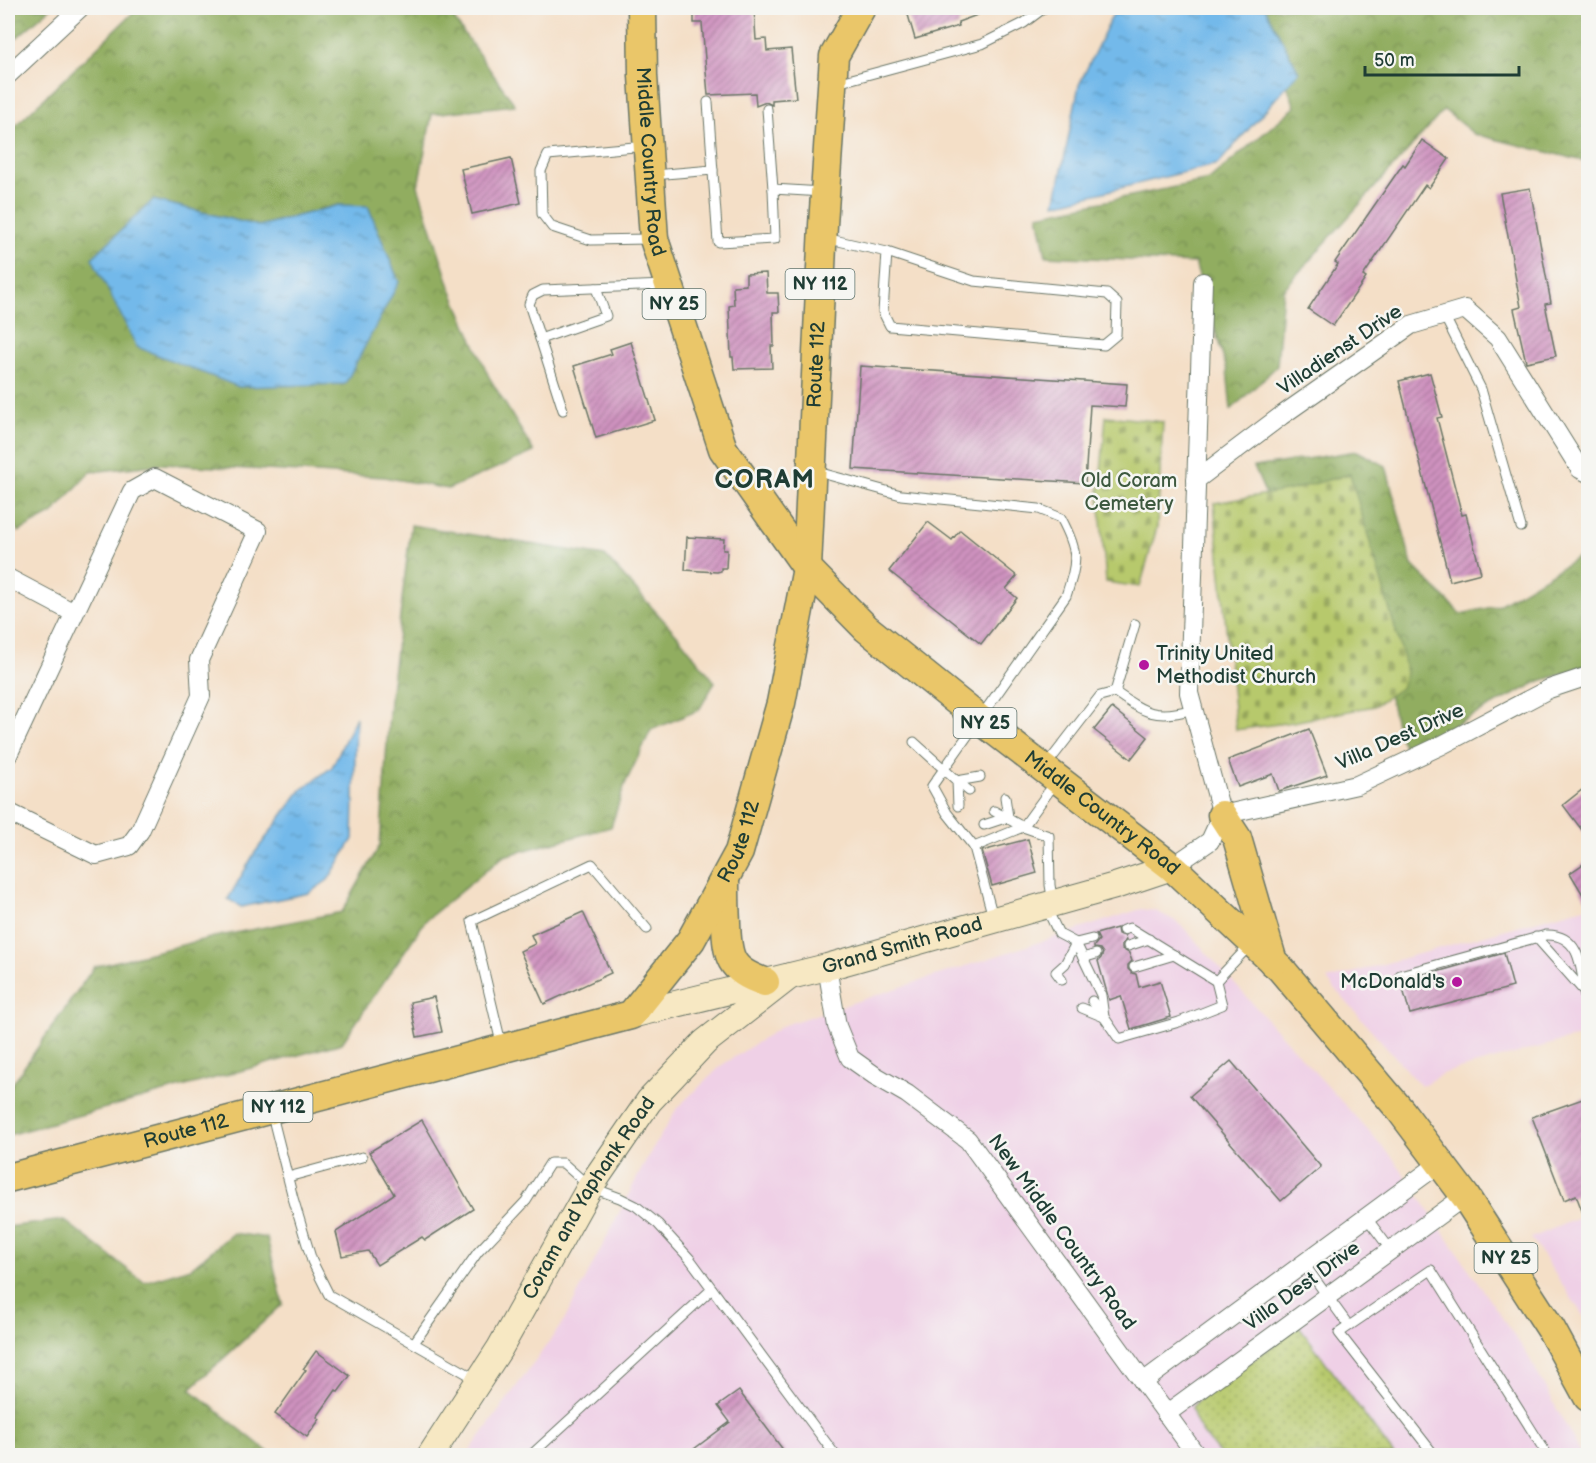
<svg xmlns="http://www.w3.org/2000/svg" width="1596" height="1463" font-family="'Balsamiq Sans',sans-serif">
<defs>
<pattern id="grass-dots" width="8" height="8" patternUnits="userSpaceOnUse" patternTransform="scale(1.5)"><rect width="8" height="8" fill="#b7c96c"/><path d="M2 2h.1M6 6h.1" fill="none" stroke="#94a45a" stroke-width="1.8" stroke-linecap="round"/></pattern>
<pattern id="forest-crowns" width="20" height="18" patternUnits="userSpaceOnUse" patternTransform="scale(1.5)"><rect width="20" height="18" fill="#91ad60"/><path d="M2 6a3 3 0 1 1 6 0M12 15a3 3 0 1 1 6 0" fill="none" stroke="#768e50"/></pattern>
<pattern id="cemetery-stones" width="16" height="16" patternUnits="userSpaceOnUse" patternTransform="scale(1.5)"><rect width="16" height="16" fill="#b7c96c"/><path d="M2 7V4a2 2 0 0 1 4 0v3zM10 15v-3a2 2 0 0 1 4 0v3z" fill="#94a45a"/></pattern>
<pattern id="water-ripples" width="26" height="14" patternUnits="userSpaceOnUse" patternTransform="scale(1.5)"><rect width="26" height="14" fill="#73b9ea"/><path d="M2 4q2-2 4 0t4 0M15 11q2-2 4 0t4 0" fill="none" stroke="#5e98be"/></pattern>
<pattern id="building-hatch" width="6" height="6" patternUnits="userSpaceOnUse" patternTransform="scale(1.5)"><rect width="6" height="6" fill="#cf92bf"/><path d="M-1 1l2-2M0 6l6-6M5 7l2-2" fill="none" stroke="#a7789c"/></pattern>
</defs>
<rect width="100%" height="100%" fill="#f6f6f2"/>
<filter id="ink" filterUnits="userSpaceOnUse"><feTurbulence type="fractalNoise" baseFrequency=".0167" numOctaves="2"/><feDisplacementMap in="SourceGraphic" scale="12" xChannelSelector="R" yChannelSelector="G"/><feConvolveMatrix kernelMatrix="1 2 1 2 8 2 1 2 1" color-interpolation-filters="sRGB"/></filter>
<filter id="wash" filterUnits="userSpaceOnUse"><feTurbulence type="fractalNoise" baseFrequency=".008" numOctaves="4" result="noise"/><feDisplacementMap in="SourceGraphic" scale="24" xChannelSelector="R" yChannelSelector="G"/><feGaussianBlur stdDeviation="1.35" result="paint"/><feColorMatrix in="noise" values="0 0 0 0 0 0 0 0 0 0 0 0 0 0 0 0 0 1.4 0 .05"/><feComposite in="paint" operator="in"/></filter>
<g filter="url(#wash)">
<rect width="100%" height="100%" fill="#f4dfc7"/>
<!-- built -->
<g fill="#efd0e6">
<path d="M1588 906V1034L1444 1073 1421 1086 1327 980Z"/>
<path d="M1141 909 1156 911 1174 920 1184 928 1392 1157 1527 1354 1582 1455 466 1456 564 1321 647 1158 677 1108 722 1065 784 1025Z"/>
<path d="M1588 1214V1323L1531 1238Z"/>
</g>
<!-- grass -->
<path fill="url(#grass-dots)" stroke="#6b8350" stroke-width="1.5" d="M1299 1326 1394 1455H1221C1209 1441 1194 1426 1192 1407L1197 1401Z"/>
<!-- forest -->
<g fill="url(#forest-crowns)" stroke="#58754a" stroke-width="1.5" fill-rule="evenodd">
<path d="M8 8H51L8 45Z"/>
<path d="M138 8H446L515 105 432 114 418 186 450 287 489 377 534 452 448 489 384 477 164 464 90 472 52 514 18 532 8 512V133ZM153 200 259 226 339 205 345 384Z"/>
<path d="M1260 8H1588V162L1474 134 1444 110 1283 290 1277 366 1231 410 1227 370 1195 263 1046 256 1038 215 1209 180 1295 107Z"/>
<path d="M1357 451 1386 466 1412 565 1461 614 1497 606 1582 555 1588 554V666L1540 681 1406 750 1398 733 1355 546 1276 518 1254 467Z"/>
<path d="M411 525 605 556 678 636 715 682 699 710 651 730 625 784 611 827 504 856 426 920 342 1043 8 1135V1090L94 967 214 937 342 912 380 845 390 699Z"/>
<path d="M64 1220 144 1282 191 1268 233 1233 267 1238 283 1304 190 1389 272 1455H8V1227Z"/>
</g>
<!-- cemetery -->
<g fill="url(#cemetery-stones)" stroke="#6b8350" stroke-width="1.5">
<path d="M1106 416 1163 422 1157 527 1140 587 1106 582 1099 494Z"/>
<path d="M1350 474 1404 659 1406 674 1401 688 1374 706 1293 722 1236 730 1214 503 1291 490Z"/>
</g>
<!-- water -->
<g fill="url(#water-ripples)" stroke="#497b8f" stroke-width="1.5">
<path d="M1116 8H1265L1299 72 1218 164 1055 204 1079 85Z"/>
<path d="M153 200 259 226 339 205 368 206 399 282 345 384 239 387 137 347 92 258Z"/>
<path d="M356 717 353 839 328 880 309 893 241 907 228 899 254 854 301 790 332 767Z"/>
</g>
<g id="blocks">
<!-- building -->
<g fill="url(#building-hatch)">
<path d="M694 8H754L756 40 766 39 767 51 791 49 796 98 772 100V105L766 102 756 106 755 93 708 95 702 23H694Z"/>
<path d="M906 8H991V10L958 22 959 26 915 39Z"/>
<path d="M1422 140 1449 159 1429 188 1425 185 1363 276 1366 278 1333 326 1308 309 1338 264 1335 262 1403 164 1405 166Z"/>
<path d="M511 158 521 203 472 214 461 169Z"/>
<path d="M1530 188 1551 303 1545 304 1556 356 1526 362 1514 309 1521 307 1500 193Z"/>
<path d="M766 273 767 293H778L779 312H773L774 346H771L772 368 734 369 733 357H731L729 306 734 305 733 286 746 285V274Z"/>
<path d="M631 342 655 420 596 438 574 366 612 354 610 349Z"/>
<path d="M860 366 1127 384 1125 407 1090 405 1085 483 853 469Z"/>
<path d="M1430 373 1442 417 1437 418 1462 515 1466 514 1481 573 1450 581 1399 381Z"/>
<path d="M928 522 952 540 960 530 1017 576 1006 589 1017 598 981 644 889 571Z"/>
<path d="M687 537 724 539 723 550H727L726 568H721V571L717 572 685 570Z"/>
<path d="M1112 708 1148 737 1131 759 1094 730Z"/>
<path d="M1309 729 1327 775 1279 791 1273 774 1238 787 1228 760Z"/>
<path d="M1588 785V838L1563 805Z"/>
<path d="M1028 839 1037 873 992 886 982 851Z"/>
<path d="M1588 861V903L1570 873Z"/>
<path d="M583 912 611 973 544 1004 520 951 535 944 531 935Z"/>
<path d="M1117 928 1118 934 1125 936 1126 940 1122 944V949L1129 953 1132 961 1128 965V969L1132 973 1136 974 1139 987 1160 981 1171 1017 1131 1029 1121 996 1109 1000 1098 961 1101 958 1103 953 1100 949 1094 948V946L1099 940 1096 934Z"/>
<path d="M1504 953 1513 987 1410 1014 1401 982Z"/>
<path d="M434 997 442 1032 417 1037 410 1002Z"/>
<path d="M1231 1061 1321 1167 1281 1201 1190 1096Z"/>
<path d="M1588 1097V1223L1587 1224 1576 1195 1564 1200 1532 1117Z"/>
<path d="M422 1120 473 1209 425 1240 422 1237 377 1265 368 1251 342 1256 336 1232 394 1194 369 1152Z"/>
<path d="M316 1351 350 1376 338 1392 336 1390 317 1417 320 1419 307 1437 275 1414 306 1370 303 1369Z"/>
<path d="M739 1391 787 1455H686L730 1422 718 1406Z"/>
</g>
</g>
</g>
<g filter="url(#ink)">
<use href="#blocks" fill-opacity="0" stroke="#6a7667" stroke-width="1.5"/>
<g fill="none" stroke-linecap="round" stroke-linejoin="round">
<defs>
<g id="service">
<path d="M837 83 982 44 1024 23 1044 8"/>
<path d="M708 102 718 242 775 239 773 189"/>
<path d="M767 109 773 189 823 192"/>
<path d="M645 146 548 155 541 171 542 214 552 227 591 240 649 239"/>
<path d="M653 175 713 170"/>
<path d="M825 238 887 252 974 281 1107 294 1117 303 1116 335 1104 345 890 326 883 312 887 252"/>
<path d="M1444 315 1481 389 1521 527"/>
<path d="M540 339 606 316 596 288"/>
<path d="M563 410 529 304 533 295 543 290 665 285"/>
<path d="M814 471 901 495 1039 509 1061 518C1079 552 1078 560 1066 596L932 786 947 813 974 847 1023 827 1049 836 1050 885 1053 903"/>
<path d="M1115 692 1135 624"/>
<path d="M914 742 957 781 980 777"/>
<path d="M1045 767 1100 696 1115 692C1145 713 1156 720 1193 709"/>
<path d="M958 806 957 781 969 791"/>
<path d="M994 811 1023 827 1055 783"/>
<path d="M984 825 1008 817 1005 797"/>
<path d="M974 847 993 917"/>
<path d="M1046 907 1059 934 1076 943 1101 995 1104 1017 1119 1039 1179 1022 1222 1005 1216 981 1251 944"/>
<path d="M1123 930 1130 928 1216 981"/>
<path d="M1536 937 1583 990"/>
<path d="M1128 946 1149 939"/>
<path d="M1083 958 1096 954"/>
<path d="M1134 967 1174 955"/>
<path d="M1400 975 1546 935C1584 934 1581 974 1586 1003"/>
<path d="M1062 980 1056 972 1065 964 1076 943 1092 939"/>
<path d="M1092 1001 1103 1015"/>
<path d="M1082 1008 1104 1017"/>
<path d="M502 1047 472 921 592 864 647 929"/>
<path d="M271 1111 293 1198 312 1261 329 1295 478 1380"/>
<path d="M288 1177 362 1157"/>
<path d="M1366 1217 1390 1249"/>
<path d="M1304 1264 1349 1326 1431 1270 1548 1456"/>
<path d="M1349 1326 1339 1333 1435 1456"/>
<path d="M414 1343 478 1252 526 1201 550 1163H563L590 1187 620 1198 636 1206 658 1224 690 1259 836 1456"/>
<path d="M530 1456 712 1289"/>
</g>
<g id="minor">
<path d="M8 75 80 8"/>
<path d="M1196 480 1281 416 1411 325 1465 309 1498 338 1580 469 1588 473"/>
<path d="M8 578 74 613"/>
<path d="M8 755 132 491 155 478 258 531 199 660 201 696 140 831 129 846 96 855 8 812"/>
<path d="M1222 815 1357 785 1442 745 1549 689 1588 676"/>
<path d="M1172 867 1210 841 1222 815 1189 693 1203 282"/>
<path d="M827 967 837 1026 850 1058 874 1075 907 1094 968 1140 1197 1456"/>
<path d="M1143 1382 1440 1163"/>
<path d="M1166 1414 1465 1196"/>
</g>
<g id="secondary">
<path id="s1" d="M631 1015 827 967 1115 886 1172 867"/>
<path id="s2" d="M430 1456 500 1348 590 1187 649 1101 705 1042 790 976"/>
</g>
<g id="primary">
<path id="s3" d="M642 8 643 76 654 239 723 449 807 568 866 628 978 718 1172 867 1281 969 1401 1111 1465 1196 1551 1329 1588 1397"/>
<path d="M1222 815 1237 838 1273 962"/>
<path d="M725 880C725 894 725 908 726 922 727 956 729 971 765 982"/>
<path id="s4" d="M8 1178 631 1015 691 940 739 852 781 703 807 568 823 225 834 56 861 8"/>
</g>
</defs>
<!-- service casing -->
<use href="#service" stroke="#6a7667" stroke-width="11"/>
<!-- minor casing -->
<use href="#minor" stroke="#6a7667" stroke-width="20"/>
<!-- secondary casing -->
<use href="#secondary" stroke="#6a7667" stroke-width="28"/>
<!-- primary casing -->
<use href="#primary" stroke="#6a7667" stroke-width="31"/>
<!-- service -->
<use href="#service" stroke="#fff" stroke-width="9"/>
<!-- minor -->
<use href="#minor" stroke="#fff" stroke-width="18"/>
<!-- secondary -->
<use href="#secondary" stroke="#f7e8c3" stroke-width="26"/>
<!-- primary -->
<use href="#primary" stroke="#eac669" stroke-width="28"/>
</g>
</g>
<!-- markers -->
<g fill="#b5179e" stroke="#f6f6f2" stroke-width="2">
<circle cx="1144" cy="665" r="6"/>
<circle cx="1457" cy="982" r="6"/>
</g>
<g text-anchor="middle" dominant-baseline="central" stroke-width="5" stroke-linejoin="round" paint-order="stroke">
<!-- shield labels -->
<g fill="#f6f6f2" stroke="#60746d" stroke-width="1.5">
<rect x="785.5" y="269" width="69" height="30" rx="4.5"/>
<rect x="642.5" y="289" width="63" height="30" rx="4.5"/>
<rect x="953.5" y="708" width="63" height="30" rx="4.5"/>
<rect x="243.5" y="1092" width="69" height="30" rx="4.5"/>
<rect x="1474.5" y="1243" width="63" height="30" rx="4.5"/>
</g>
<g font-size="18" font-weight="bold" fill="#1f3d34">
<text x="820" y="284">NY 112</text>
<text x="674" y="304">NY 25</text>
<text x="985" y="723">NY 25</text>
<text x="278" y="1107">NY 112</text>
<text x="1506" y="1258">NY 25</text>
</g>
<!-- street labels -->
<g font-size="20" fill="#1f3d34" stroke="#f6f6f2">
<text stroke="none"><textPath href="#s3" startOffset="154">Middle Country Road</textPath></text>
<text transform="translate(1340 350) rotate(-34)">Villadienst Drive</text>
<text stroke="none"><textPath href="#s4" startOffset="1336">Route 112</textPath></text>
<text transform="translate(1400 737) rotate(-24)">Villa Dest Drive</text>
<text stroke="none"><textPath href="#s3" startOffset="982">Middle Country Road</textPath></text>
<text stroke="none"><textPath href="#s4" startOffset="850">Route 112</textPath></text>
<text stroke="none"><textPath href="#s1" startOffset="280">Grand Smith Road</textPath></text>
<text stroke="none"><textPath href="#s4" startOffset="184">Route 112</textPath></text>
<text stroke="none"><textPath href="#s2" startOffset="303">Coram and Yaphank Road</textPath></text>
<text transform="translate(1062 1232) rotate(54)">New Middle Country Road</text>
<text transform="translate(1302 1286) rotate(-36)">Villa Dest Drive</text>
</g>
<!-- park labels -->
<g font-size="20" fill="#3d593f" stroke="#f6f6f2">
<text x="1129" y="481">Old Coram<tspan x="1129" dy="23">Cemetery</tspan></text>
</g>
<!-- poi labels -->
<g font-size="20" fill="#1f3d34" stroke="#f6f6f2" text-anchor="start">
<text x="1156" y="654">Trinity United<tspan x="1156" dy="23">Methodist Church</tspan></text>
<text x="1445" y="982" text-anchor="end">McDonald's</text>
</g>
<!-- district labels -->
<g font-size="26" font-weight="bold" letter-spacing="1.5" fill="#1f3d34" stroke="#f6f6f2">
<text x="765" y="480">CORAM</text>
</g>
</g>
<!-- margin -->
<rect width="1596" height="1463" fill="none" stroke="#f6f6f2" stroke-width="30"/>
<!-- scale -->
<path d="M1365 66v9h154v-9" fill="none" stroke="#1f3d34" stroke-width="3"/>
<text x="1374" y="66" font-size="18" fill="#1f3d34" stroke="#f6f6f2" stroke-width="4.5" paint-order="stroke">50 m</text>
</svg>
